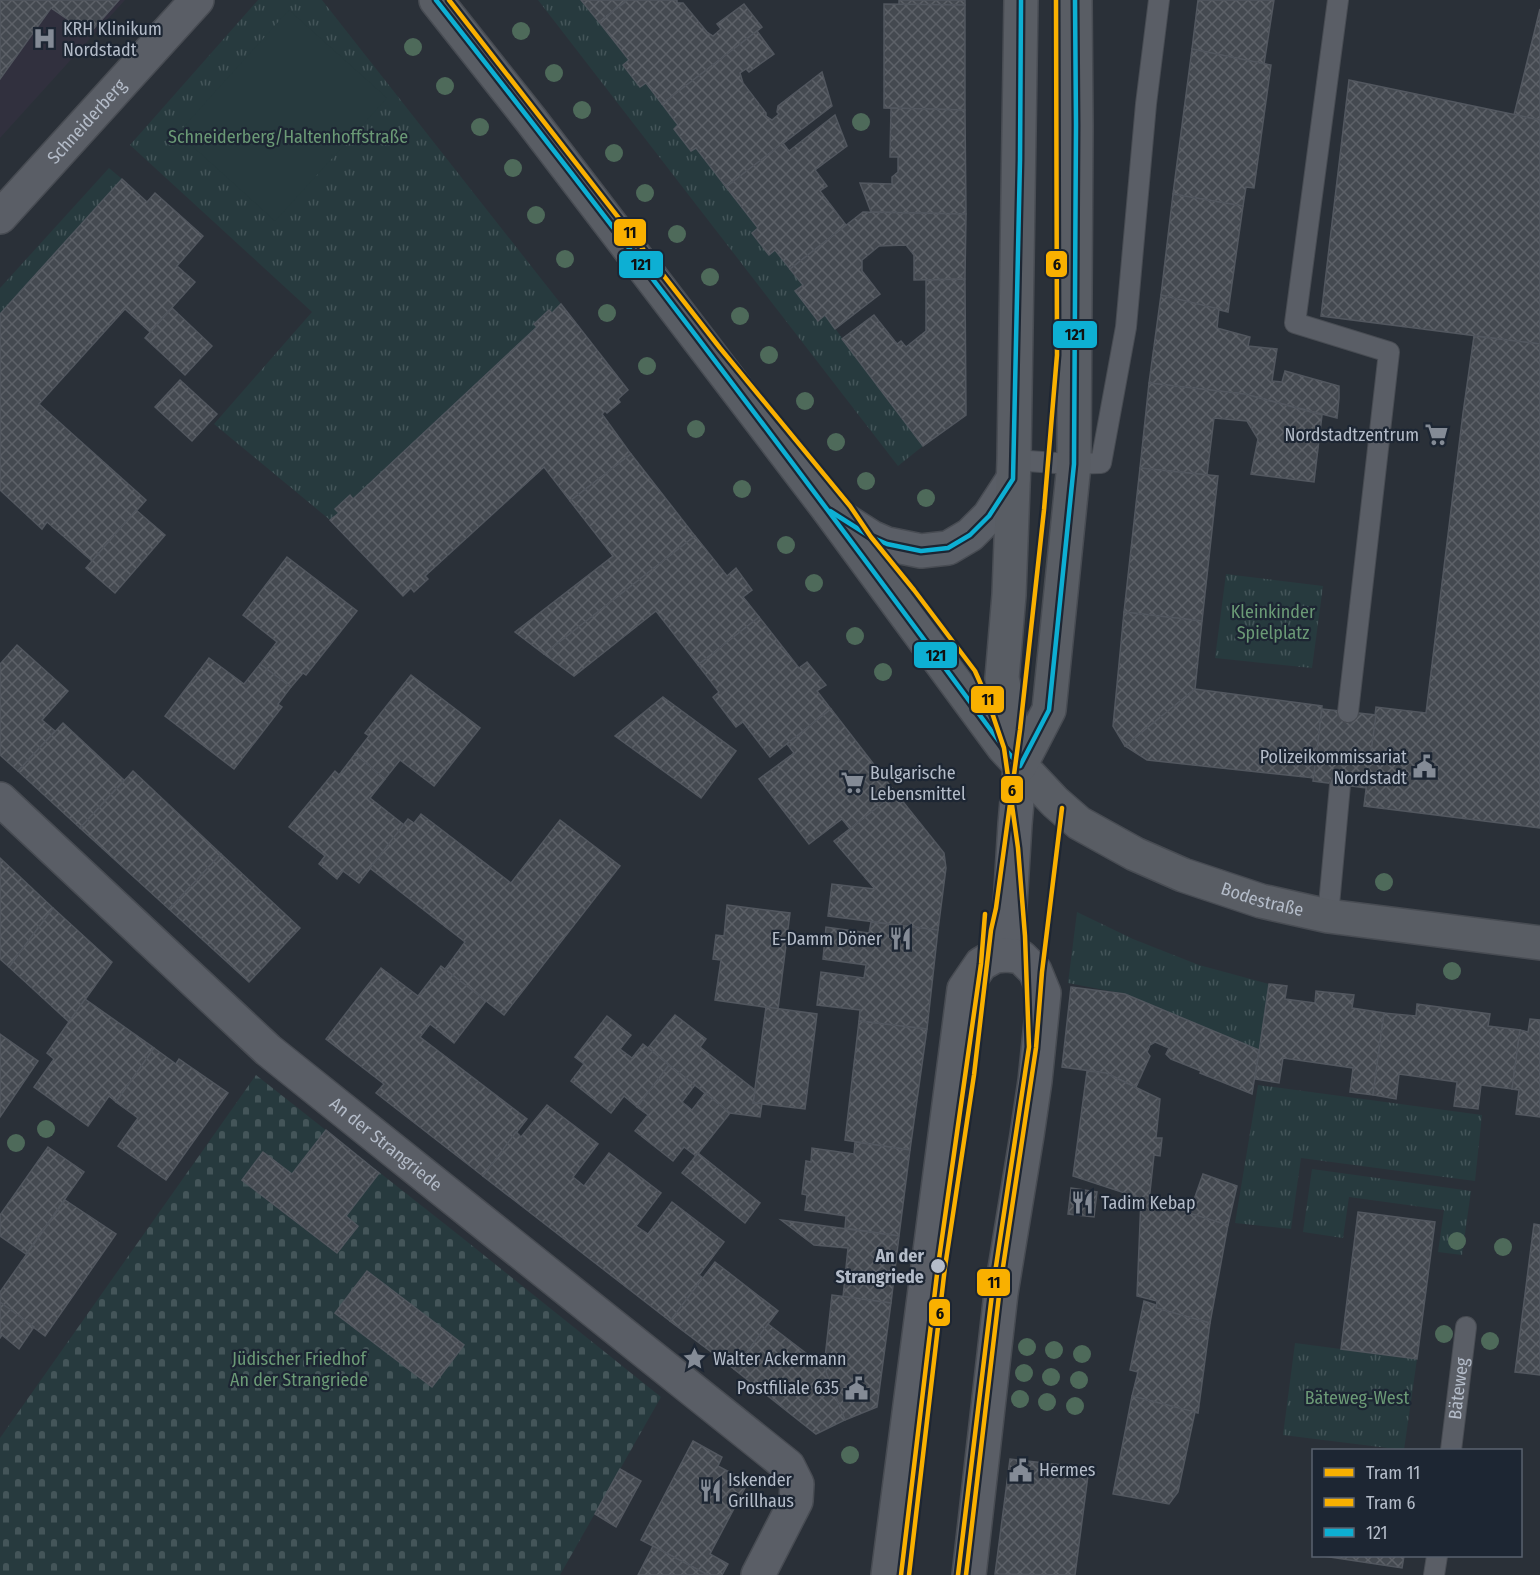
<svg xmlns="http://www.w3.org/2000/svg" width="1540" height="1575" font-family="'Fira Sans Condensed',sans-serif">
<defs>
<pattern id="grass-tufts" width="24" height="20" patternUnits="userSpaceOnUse" patternTransform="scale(1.5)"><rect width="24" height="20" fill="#273a3e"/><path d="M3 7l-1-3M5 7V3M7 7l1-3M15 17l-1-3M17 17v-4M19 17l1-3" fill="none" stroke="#445559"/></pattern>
<pattern id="cemetery-stones" width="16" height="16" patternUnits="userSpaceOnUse" patternTransform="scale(1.5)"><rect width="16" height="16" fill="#273a3e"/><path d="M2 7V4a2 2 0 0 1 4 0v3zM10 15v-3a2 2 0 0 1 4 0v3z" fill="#445559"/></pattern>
<pattern id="building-cross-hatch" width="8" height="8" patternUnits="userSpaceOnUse" patternTransform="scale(1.5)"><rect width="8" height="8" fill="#444950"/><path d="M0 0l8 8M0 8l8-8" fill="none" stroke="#5d6168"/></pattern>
</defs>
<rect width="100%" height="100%" fill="#2a3038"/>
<!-- medical -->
<path fill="#31303e" d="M0 0H125L0 138Z"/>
<!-- grass -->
<g fill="url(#grass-tufts)">
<path d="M258 0H322L561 304 552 313 548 310 534 324 537 327 353 499 350 496 339 513 330 520 214 424 312 312 130 145Z"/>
<path d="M538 0H581L626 56 629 60 623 65 640 87 646 83 678 125 674 129 691 151 696 148 758 228 752 234 769 255 775 250 803 285 795 291 818 321 825 315 923 446 898 466Z"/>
<path d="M109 168 122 179 0 314V288Z"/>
<path d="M1226 574 1323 586 1312 668 1215 658Z"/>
<path d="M1077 912 1133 939 1199 965 1269 984 1259 1050 1125 994 1068 983Z"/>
<path d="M1258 1085 1482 1115 1475 1181 1301 1158 1291 1229 1235 1223Z"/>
<path d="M1312 1169 1471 1191 1462 1255 1438 1252 1444 1210 1349 1197 1343 1238 1303 1232Z"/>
<path d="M1295 1343 1417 1359 1404 1450 1283 1435Z"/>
</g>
<!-- cemetery -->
<path fill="url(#cemetery-stones)" d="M256 1075 460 1236 661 1397 560 1575H0V1438Z"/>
<!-- pitch -->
<path fill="#273a3e" d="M289 10 387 98 275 221 178 133Z"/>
<!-- building -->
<g fill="url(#building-cross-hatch)" stroke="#52575f" stroke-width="1.5">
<path d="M0 0H119L89 34 51 8 0 79Z"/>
<path d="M581 0H628L599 22Z"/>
<path d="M628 0H677V3H683L707 32 713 36 721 29 717 24 744 4 762 27 662 104 646 83 640 87 623 65 629 60 599 22Z"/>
<rect x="899" y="0" width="66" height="5"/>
<path d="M1198 0H1274L1264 64 1192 49Z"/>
<path d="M884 4 965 5V110L884 108Z"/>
<path d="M1540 9V120L1514 115Z"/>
<path d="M757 31 774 54 749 72 746 69 740 73 743 83 766 113V116L772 120 779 114 777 112 778 106 822 72 832 106 726 187 696 148 691 151 674 129 678 125 662 104Z"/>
<path d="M1192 49 1271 65 1254 188 1246 187 1243 206 1173 194Z"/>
<path d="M1349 80 1540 120V344L1321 316Z"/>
<path d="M891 108 965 110 966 214 871 212 860 183 892 184V177L898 172V157H890Z"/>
<path d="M835 115 847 146 815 170 827 186 820 191 846 225 790 269 775 250 769 255 752 233 758 228 726 187 783 143 789 151Z"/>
<path d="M122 179 147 202 155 193 203 236 177 266 195 282 150 332 125 309 39 404 146 500 92 561 47 522 42 529 0 490V314Z"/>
<path d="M1173 194 1243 206 1228 312 1161 295Z"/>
<path d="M863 212 966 214 965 279 914 280V255L906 245 879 246 862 260V271L880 294 835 329 825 315 818 321 795 291 803 285 790 269Z"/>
<path d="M965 279 966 415 923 446 842 339 874 315 897 344 901 341 906 347 926 331V280Z"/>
<path d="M1161 295 1219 309 1217 328 1250 337 1248 346 1277 349 1272 381 1282 382 1285 371 1339 386V398L1337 418 1245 394 1149 383Z"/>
<path d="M561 304 628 390 618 399 620 402 607 413 605 411 602 414 631 454 570 501 544 467 425 576 428 579 414 592 411 588 403 596 330 520 339 513 335 509 350 495 353 499 537 327 534 324 549 310 552 313Z"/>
<path d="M172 308 212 346 185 375 145 338Z"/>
<path d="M1474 336 1540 344V828L1364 806 1376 707 1426 713 1463 413Z"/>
<path d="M180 380 217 414 192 441 155 407Z"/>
<path d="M1149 383 1245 394 1322 415 1314 482 1251 474 1258 439 1247 421 1214 418 1207 475 1140 468Z"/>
<path d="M631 454 695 536 544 654 515 632 613 556 570 501Z"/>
<path d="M1140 468 1218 476 1202 621 1124 612Z"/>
<path d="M136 510 165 535 115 593 86 568Z"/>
<path d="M695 536 727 576 736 568 752 590 743 597 759 617 698 665 656 611 574 676 544 654Z"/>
<path d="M287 557 357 611 306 675 303 673 291 687 260 664 277 642 243 615Z"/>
<path d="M1124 612 1202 621 1195 689 1125 746 1113 726Z"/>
<path d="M759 617 799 668 807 662 826 685 817 691 831 709 770 757 743 722 736 727 713 697 719 692 698 665Z"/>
<path d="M17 645 68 691 42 720 55 731 18 771 0 755V664Z"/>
<path d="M209 658 244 684 260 664 291 687 278 704 282 707 234 769 165 716Z"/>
<path d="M411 675 480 728 434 786 400 760 385 779 355 754 369 736 365 733Z"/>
<path d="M1195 689 1322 706 1314 778 1147 760 1125 746Z"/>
<path d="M663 697 736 751 701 798 615 736Z"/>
<path d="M831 709 896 793 850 829 842 819 809 844 759 779 794 753 787 744Z"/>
<path d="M1322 709 1376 715 1366 788 1313 781Z"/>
<path d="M63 723 124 780 80 828 18 771Z"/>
<path d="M355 754 385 779 370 798 404 825 359 883 343 871 337 879 319 864 325 856 289 827 335 771 339 775Z"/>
<path d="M133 771 221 854 169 909 80 828Z"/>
<path d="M896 793 944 853 946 868 938 930 828 916 832 884 875 889 834 841Z"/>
<path d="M421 814 511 883 560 820 620 866 504 1015 445 969 465 942 370 868 408 819 414 823Z"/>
<path d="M221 854 300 928 249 982 169 909Z"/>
<path d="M0 858 53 908 9 967 0 959Z"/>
<path d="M727 905 790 913 778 1009 715 1000 721 960 713 959 716 935 724 936Z"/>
<path d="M53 908 112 962 69 1022 9 967Z"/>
<path d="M871 922 938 930 927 1029 859 1021 860 1010 817 1005 821 972 864 978 866 965 823 959 826 927 869 933Z"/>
<path d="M441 966 486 1001 454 1043 430 1024 420 1037 527 1119 483 1176 376 1093 384 1084 326 1039 381 968 418 996Z"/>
<path d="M1269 984 1287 986 1285 999 1315 1003 1316 991 1354 995 1352 1008 1384 1013 1373 1095 1350 1092 1353 1068 1283 1058 1279 1083 1255 1079Z"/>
<path d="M1071 987 1125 994 1259 1050 1252 1094 1200 1073 1201 1071 1171 1059 1166 1054 1169 1048 1155 1042 1150 1045 1147 1052 1150 1056 1136 1087 1106 1073 1062 1067Z"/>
<path d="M85 999 154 1048 116 1102 109 1096 88 1126 34 1087 54 1059 47 1053Z"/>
<path d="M1417 1004 1490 1014 1488 1026 1520 1030 1512 1089 1481 1085 1478 1109 1454 1106 1457 1082 1399 1074 1396 1099 1373 1095 1384 1013 1416 1016Z"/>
<path d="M766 1007 817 1014 805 1109 753 1103Z"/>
<path d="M675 1015 706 1039 700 1047 755 1090 753 1103H762L760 1117 730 1113 648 1048Z"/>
<path d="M607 1016 631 1035 620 1049 632 1058 643 1044 669 1065 637 1107 624 1096 611 1113 571 1081 584 1064 575 1057Z"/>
<path d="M1530 1019 1540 1020V1117L1516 1114 1519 1090 1512 1089 1520 1030 1528 1032Z"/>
<path d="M859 1021 927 1029 910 1150 845 1140Z"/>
<path d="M0 1034 38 1061 0 1117Z"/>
<path d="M154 1048 176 1064 179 1059 228 1093 166 1180 118 1146 138 1118 116 1102Z"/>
<path d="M669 1065 695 1085 682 1102 692 1110 705 1093 730 1113 696 1156 684 1147 673 1161 635 1131 648 1115 637 1107Z"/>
<path d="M1087 1071 1106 1073 1160 1099 1156 1138H1162L1160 1156 1154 1155 1149 1201 1073 1176Z"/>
<path d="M547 1105 598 1144 573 1177 584 1186 609 1153 661 1193 636 1226 648 1234 672 1202 724 1242 699 1275 703 1278 670 1321 483 1176 516 1132 521 1137Z"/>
<path d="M326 1130 379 1173 346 1216 358 1226 337 1253 242 1180 263 1152 292 1174Z"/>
<path d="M855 1142 910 1150 899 1236 845 1228 846 1216 805 1210 807 1195 802 1194 806 1161 811 1162 812 1148 854 1154Z"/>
<path d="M48 1147 84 1172 26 1254 0 1236V1215Z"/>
<path d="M698 1153 760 1203 745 1223 682 1173Z"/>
<path d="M1203 1174 1237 1186 1228 1225 1189 1214Z"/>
<path d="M1071 1188 1097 1192 1094 1217 1068 1214Z"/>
<path d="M1141 1198 1228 1225 1210 1323 1156 1308 1157 1301 1137 1296Z"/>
<path d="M65 1200 116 1234 45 1336 0 1302V1292Z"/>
<path d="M1358 1212 1435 1222 1417 1359 1341 1349Z"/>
<path d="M781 1220 899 1236 891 1303 843 1297 848 1248 814 1245Z"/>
<path d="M1534 1224 1540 1225V1375L1515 1372Z"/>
<path d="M715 1262 778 1311 734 1369 670 1321Z"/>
<path d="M367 1271 464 1345 432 1387 335 1313Z"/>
<path d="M832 1295 891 1303 877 1407 845 1420 824 1367Z"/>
<path d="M1144 1301 1156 1305V1308L1210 1323 1198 1413 1132 1396 1138 1372 1130 1370Z"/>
<path d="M0 1302 34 1327 19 1349 2 1335 0 1338Z"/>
<path d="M768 1324 824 1367 845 1420 816 1434 734 1369Z"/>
<path d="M1132 1396 1195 1412 1178 1492 1169 1504 1113 1494Z"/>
<path d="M693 1441 722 1457 718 1466 748 1482 710 1554 728 1564 722 1575H708L641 1540Z"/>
<path d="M1010 1459 1089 1468 1075 1575 995 1574Z"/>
<path d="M620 1469 641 1481 616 1527 595 1514Z"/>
<path d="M653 1546 708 1575H638Z"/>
<path d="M1323 1556H1404L1402 1568Z"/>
</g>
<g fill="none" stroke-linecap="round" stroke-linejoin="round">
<defs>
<g id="lane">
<path d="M1338 0 1295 323 1389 352 1348 712"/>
<path d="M1014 460 1069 464 1101 463 1126 327 1146 104 1159 0"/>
<path d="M1328 916 1340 785"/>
<path id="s1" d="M1451 1450 1466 1327"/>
<path d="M1434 1575 1437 1556"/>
</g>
<g id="street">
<path id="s2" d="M0 217 197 0"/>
<path d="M829 510 871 537 887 544 921 551 948 548 970 535 989 516 1013 479"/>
<path id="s3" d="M0 799 268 1050 788 1466 797 1484 796 1501 758 1575"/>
<path d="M1007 955 1015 824 1020 766"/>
<path d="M888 1575 964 989 981 964 995 956 1007 955 1021 957 1035 971 1044 993 1035 1081 1027 1135 1001 1293 969 1575"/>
</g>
<g id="secondary">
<path id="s4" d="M436 0 531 120 828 509 1004 748 1055 802 1079 823 1135 854 1183 875 1261 901 1328 916 1540 943"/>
<path d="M1020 764 1002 678 1009 595 1014 460 1021 0"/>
<path d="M1020 766 1049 710 1074 464 1076 125 1075 0"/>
</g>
</defs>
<!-- lane casing -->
<use href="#lane" stroke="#484c53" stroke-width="22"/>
<!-- street casing -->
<use href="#street" stroke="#484c53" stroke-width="36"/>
<!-- secondary casing -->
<use href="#secondary" stroke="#484c53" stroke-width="36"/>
<!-- lane -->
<use href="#lane" stroke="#5a5e66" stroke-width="20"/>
<!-- street -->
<use href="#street" stroke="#5a5e66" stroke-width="33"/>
<!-- secondary -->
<use href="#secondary" stroke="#595d64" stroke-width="33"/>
<defs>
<g id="bus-1">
<path d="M436 0C630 246 819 496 1004 748L1020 766 1049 710 1074 464 1076 125 1075 0"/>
<path d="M830 511 871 537 887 544 921 551 948 548 970 535 989 516 1013 479 1020 160 1021 0"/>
</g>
</defs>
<!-- bus-1 casing -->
<use href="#bus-1" stroke="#1d2633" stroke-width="9"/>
<!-- bus-1 -->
<use href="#bus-1" stroke="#0dafd3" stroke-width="4.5"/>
<defs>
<g id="tram-1">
<path d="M449 0 720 348 850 506 871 537 914 590 975 671 987 698 1004 748 1018 848 1025 936 1029 1047 993 1286 958 1575"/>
<path d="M901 1575 938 1266 981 964 985 914"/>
</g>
<g id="tram-2">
<path d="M909 1575 945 1267 974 1075 991 930 996 908 1020 730 1044 510 1057 355 1056 0"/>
<path d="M966 1575 1000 1287 1036 1048 1042 972 1062 808"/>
</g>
</defs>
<!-- tram-1 casing -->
<use href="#tram-1" stroke="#1d2633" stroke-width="9"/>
<!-- tram-2 casing -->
<use href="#tram-2" stroke="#1d2633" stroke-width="9"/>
<!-- tram-1 -->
<use href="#tram-1" stroke="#f9b000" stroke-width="4.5"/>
<!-- tram-2 -->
<use href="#tram-2" stroke="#f9b000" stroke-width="4.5"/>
</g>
<!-- trees -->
<g fill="#4e6a5a">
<circle cx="521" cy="31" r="9"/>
<circle cx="413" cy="47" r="9"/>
<circle cx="554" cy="73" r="9"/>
<circle cx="445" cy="86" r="9"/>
<circle cx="582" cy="110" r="9"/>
<circle cx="861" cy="122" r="9"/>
<circle cx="480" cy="127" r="9"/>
<circle cx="614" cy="153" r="9"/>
<circle cx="513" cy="168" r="9"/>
<circle cx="645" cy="193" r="9"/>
<circle cx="536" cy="215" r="9"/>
<circle cx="677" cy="234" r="9"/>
<circle cx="565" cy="259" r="9"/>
<circle cx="710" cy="277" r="9"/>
<circle cx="607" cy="313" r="9"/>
<circle cx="740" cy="316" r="9"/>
<circle cx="769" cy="355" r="9"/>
<circle cx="647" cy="366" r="9"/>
<circle cx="805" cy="401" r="9"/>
<circle cx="696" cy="429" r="9"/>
<circle cx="836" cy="442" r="9"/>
<circle cx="866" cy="481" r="9"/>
<circle cx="742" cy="489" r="9"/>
<circle cx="926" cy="498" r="9"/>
<circle cx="786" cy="545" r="9"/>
<circle cx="814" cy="583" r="9"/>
<circle cx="855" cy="636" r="9"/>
<circle cx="883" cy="672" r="9"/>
<circle cx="1384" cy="882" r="9"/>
<circle cx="1452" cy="971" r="9"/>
<circle cx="46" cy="1129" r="9"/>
<circle cx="16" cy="1143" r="9"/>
<circle cx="1457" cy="1241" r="9"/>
<circle cx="1503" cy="1247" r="9"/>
<circle cx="1444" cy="1334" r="9"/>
<circle cx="1490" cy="1341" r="9"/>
<circle cx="1027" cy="1347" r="9"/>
<circle cx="1054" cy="1350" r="9"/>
<circle cx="1082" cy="1354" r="9"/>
<circle cx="1024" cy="1373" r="9"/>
<circle cx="1051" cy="1377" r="9"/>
<circle cx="1079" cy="1380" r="9"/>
<circle cx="1020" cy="1399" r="9"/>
<circle cx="1047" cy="1402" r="9"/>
<circle cx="1075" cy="1406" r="9"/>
<circle cx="850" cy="1455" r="9"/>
</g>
<!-- icons -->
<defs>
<symbol id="hospital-bare" viewBox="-9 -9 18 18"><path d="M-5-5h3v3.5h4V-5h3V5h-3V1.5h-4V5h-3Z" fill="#848b96" stroke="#1d2633" stroke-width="2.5" paint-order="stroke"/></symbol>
<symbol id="supermarket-bare" viewBox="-9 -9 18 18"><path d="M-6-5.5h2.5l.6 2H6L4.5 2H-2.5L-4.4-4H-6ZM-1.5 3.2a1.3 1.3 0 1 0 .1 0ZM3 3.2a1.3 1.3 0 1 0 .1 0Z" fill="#848b96" stroke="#1d2633" stroke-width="2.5" paint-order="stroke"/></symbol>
<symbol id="civic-bare" viewBox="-9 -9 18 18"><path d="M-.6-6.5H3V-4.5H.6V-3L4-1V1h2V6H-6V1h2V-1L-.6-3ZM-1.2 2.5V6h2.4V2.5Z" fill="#848b96" stroke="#1d2633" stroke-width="2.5" paint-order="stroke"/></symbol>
<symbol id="restaurant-bare" viewBox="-9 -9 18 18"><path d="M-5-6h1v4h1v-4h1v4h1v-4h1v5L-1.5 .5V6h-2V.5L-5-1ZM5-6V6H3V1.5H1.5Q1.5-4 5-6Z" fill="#848b96" stroke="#1d2633" stroke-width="2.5" paint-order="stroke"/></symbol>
<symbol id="sight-bare" viewBox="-9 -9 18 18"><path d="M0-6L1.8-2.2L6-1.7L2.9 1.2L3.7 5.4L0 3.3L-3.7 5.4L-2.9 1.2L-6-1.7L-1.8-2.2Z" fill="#848b96" stroke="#1d2633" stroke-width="2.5" paint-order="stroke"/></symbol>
</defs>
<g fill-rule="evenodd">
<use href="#hospital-bare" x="28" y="22" width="33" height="33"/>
<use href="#supermarket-bare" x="1420" y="418" width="33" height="33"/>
<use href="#civic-bare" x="1408" y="750" width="33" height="33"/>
<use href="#supermarket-bare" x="836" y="766" width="33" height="33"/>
<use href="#restaurant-bare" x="884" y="922" width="33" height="33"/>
<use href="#restaurant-bare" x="1066" y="1186" width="33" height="33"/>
<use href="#sight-bare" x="678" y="1342" width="33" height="33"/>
<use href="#civic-bare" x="840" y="1372" width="33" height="33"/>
<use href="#civic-bare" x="1004" y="1454" width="33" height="33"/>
<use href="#restaurant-bare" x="694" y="1474" width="33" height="33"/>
</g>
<!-- markers -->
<circle fill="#b4bcc9" stroke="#1d2633" stroke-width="2" cx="938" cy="1266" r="8"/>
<g text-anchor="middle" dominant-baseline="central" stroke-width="4.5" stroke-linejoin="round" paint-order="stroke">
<!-- poi labels -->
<g font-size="18" fill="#b4bcc9" stroke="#1d2633" text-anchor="start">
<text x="63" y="29">KRH Klinikum<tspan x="63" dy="21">Nordstadt</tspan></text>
<text x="1419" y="435" text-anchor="end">Nordstadtzentrum</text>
<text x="1407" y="757" text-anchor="end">Polizeikommissariat<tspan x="1407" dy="21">Nordstadt</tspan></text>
<text x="870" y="773">Bulgarische<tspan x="870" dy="21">Lebensmittel</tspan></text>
<text x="882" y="939" text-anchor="end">E-Damm Döner</text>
<text x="1101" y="1203">Tadim Kebap</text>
<text x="713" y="1359">Walter Ackermann</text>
<text x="839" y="1388" text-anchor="end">Postfiliale 635</text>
<text x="1039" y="1470">Hermes</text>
<text x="728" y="1480">Iskender<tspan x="728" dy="21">Grillhaus</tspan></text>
</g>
<!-- street labels -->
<g font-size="18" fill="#b4bcc9" stroke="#1d2633">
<text stroke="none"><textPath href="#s2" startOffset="129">Schneiderberg</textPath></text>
<text stroke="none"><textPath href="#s4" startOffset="1245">Bodestraße</textPath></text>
<text stroke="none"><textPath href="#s3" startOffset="518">An der Strangriede</textPath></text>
<text stroke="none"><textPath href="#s1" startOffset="62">Bäteweg</textPath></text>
</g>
<!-- park labels -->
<g font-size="18" fill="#6b9a76" stroke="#1d2633">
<text x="288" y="137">Schneiderberg/Haltenhoffstraße</text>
<text x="1273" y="612">Kleinkinder<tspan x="1273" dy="21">Spielplatz</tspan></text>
<text x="299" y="1359">Jüdischer Friedhof<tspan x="299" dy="21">An der Strangriede</tspan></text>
<text x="1357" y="1398">Bäteweg-West</text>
</g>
<!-- stop labels -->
<g font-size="18" font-weight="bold" fill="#b4bcc9" stroke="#1d2633" text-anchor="end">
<text x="924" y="1256">An der<tspan x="924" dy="21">Strangriede</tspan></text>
</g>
</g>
<g stroke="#1d2633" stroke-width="2">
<rect x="613" y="218" width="34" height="29" rx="6" fill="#f9b000"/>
<rect x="1045" y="250" width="23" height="28" rx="6" fill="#f9b000"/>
<rect x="618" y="250" width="46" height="29" rx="6" fill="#0dafd3"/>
<rect x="1052" y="320" width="46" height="29" rx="6" fill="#0dafd3"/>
<rect x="913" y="641" width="45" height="28" rx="6" fill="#0dafd3"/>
<rect x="970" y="685" width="35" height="29" rx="6" fill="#f9b000"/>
<rect x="1000" y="775" width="24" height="29" rx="6" fill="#f9b000"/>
<rect x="976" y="1268" width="35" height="29" rx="6" fill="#f9b000"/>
<rect x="928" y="1298" width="23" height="29" rx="6" fill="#f9b000"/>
</g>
<g font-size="16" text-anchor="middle" font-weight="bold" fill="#111">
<text x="630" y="238">11</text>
<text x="1057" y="270">6</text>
<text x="641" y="270">121</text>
<text x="1075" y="340">121</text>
<text x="936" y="661">121</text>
<text x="988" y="705">11</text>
<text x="1012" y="796">6</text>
<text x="994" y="1288">11</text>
<text x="940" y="1319">6</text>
</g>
<!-- legend -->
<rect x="1312" y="1449" width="210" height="108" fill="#1d2633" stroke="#59626f" stroke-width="1.5"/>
<rect x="1324" y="1468" width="30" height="9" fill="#f9b000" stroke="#59626f" stroke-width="1.5"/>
<text x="1366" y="1479" font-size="18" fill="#b4bcc9">Tram 11</text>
<rect x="1324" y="1498" width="30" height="9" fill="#f9b000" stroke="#59626f" stroke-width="1.5"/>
<text x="1366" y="1509" font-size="18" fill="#b4bcc9">Tram 6</text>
<rect x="1324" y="1528" width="30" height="9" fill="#0dafd3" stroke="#59626f" stroke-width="1.5"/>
<text x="1366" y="1539" font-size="18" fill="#b4bcc9">121</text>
</svg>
